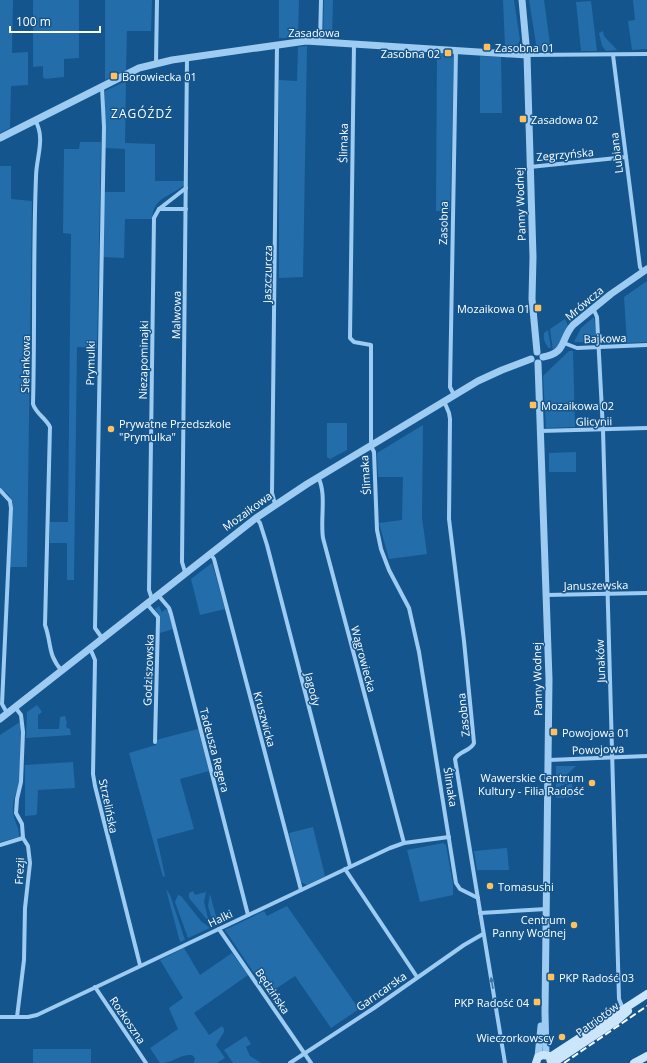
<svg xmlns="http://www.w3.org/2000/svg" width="647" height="1063" font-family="'Open Sans',sans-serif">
<rect width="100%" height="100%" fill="#14558d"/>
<!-- green -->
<g fill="#236eaa">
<path d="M0 0H13L12 53 28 52V85L11 86 10 128 0 133Z"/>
<path d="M33 0H79V58L64 59V77L45 79 43 77V66L33 67Z"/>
<path d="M105 0H152L151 31H127L126 70 105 80Z"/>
<path d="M279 0H299L298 38H279Z"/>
<path d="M324 0H333L332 38H323Z"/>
<path d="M503 0H514L520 40C517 49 512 48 505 47Z"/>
<path d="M529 0H544L551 51 537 50Z"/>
<path d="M633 0H647V49L632 50 628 21 635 20Z"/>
<path d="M591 1 597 51H581L576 2Z"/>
<path d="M603 31 604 36 617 50 606 51 602 46 599 33Z"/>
<path d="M307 46 303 277 279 278V80L297 81 298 47Z"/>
<path d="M437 53 454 54 450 211H436Z"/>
<path d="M480 56 501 57 502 113H480Z"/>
<path d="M126 81 125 143 155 144V181H184V185C169 198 154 196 152 219H125L124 258 103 257 104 192H125V149L105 148V91Z"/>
<path d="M80 142H101L97 348 77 347 74 580H67V543H50V522H68L71 234 63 233 64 149H79Z"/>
<path d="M0 166H11V199L32 201 27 567H10L13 502 8 494 0 488Z"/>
<path d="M647 281V342L627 343 624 297Z"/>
<path d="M594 317 597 343 574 342 581 328Z"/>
<path d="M565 319 568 326 559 345 553 351 550 329Z"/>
<path d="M548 330 551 348H549C545 344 543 339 544 333Z"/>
<path d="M569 351H573L575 427 546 428 543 376Z"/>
<path d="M327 423H347V450L330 459 327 457Z"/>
<path d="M423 425 422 518 427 554 389 559 379 523 402 520 403 477H378L377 453Z"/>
<path d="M576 452V472H549V453Z"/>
<path d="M212 563 225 609 200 615 191 579Z"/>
<path d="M159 606 162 612 166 609 168 611 173 629 160 633V616L155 609Z"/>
<path d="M37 705 42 712 38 715V729H59L60 717 65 716 67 723 66 727 70 729 71 735 26 738 27 712Z"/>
<path d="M20 722 21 727C20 745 21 762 20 780 19 790 12 798 13 810 13 820 20 828 19 837L0 842V735Z"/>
<path d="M198 729 209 771 180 779 194 829 157 839 165 876 163 877 129 753 156 745V740Z"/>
<path d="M73 762 75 788 38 790 37 813 36 815 25 816V765Z"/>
<path d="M556 766H576L563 778H556Z"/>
<path d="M577 779 556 788V780Z"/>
<path d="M572 783 573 797 556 798V790Z"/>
<path d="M313 827 325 876 307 885 301 882 289 833Z"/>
<path d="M443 843 446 845 453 884V895L420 902 407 850Z"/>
<path d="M507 848 509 870H477L474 851Z"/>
<path d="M166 889 170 895 185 940 180 942Z"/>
<path d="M193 891 195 895 206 892 204 902 209 922 189 898V893Z"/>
<path d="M210 894 218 924 214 926 208 906Z"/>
<path d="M178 895 181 896 201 921 210 928 188 938 175 902Z"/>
<path d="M287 906 359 1009 331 1028 295 976 268 994 225 930 264 911 267 916Z"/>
<path d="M184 948 200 975 232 953 248 975 194 1013 209 1035 222 1026 224 1029V1032L216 1045 225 1058 217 1063H194L195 1058 192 1055C177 1055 174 1063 160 1063L150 1048 178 1029 169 1008 183 998 160 960Z"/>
<path d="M246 1036 251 1044 246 1047 250 1056 261 1063H233L224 1050Z"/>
<rect x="33" y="1049" width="58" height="14"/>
</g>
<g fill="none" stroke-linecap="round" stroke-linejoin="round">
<!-- minor -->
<g stroke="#9dcbf1" stroke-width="4">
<path d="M320 42 321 0"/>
<path d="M354 44 350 338 354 342 371 345V446L374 452 377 530 381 549 389 570 409 608 419 652 456 883 460 889 478 898"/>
<path d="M527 55 647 54"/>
<path d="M613 55 640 267 643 272"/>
<path d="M156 63 157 0"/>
<path d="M35 120C46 138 36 158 36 177 33 252 35 328 33 404 36 414 46 418 50 427L45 625C52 644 47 654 62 671"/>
<path d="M530 167 626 157"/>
<path d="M159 209H186"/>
<path d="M593 308 597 317 603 430 619 999 623 1009"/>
<path d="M564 343 577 348 647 345"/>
<path d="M454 395 450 387 456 50"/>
<path d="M444 401 449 413 450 419 449 519 464 641 474 743C471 751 459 751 455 759L505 1063"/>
<path d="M540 431 647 428"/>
<path d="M318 477C327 494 320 518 323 538L404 843"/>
<path d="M0 490 10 501 11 508 2 704 7 713"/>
<path d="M275 504 272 493 277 44"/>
<path d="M256 518 260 523 267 545 350 866"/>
<path d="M210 553 214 559 301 890"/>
<path d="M185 572 182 562 187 58"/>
<path d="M158 595 169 608 171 614 248 915"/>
<path d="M546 595 647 593"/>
<path d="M152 599 149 590 154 218 159 209 186 188"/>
<path d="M146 603 158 617V621L155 742"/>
<path d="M102 638 95 628 104 127 102 87"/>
<path d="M90 648 95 660 93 774 95 786 140 965"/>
<path d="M15 707 21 715 23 732 21 782 17 799 16 813 22 824 23 838 28 846 30 863 25 908 24 960 17 1017"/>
<path d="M549 760 647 756"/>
<path d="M0 845 23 838"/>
<path d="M345 869 417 977"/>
<path d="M480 913 546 909"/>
<path d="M219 929 311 1063"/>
<path d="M95 987 146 1063"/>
<path d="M0 1017H28L37 1015 390 848 404 843 449 837"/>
<path d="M290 1063 374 1008 464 945 483 934"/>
</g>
<!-- tertiary -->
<g stroke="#9dcbf1" stroke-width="7">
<path d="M522 0 527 55 533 257 532 299 537 352"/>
<path d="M0 138 139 68 172 60 306 41 527 55"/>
<path d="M543 357C567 353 560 340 573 325L611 294 647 269"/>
<path d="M538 363 549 679 545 1012 546 1055"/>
<path d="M0 719 256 518 307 484 478 381 502 370 531 359"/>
<path d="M538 1057 541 1026"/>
</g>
<!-- secondary -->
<g stroke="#cbe5fb" stroke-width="8">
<path d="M550 1057 647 994"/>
<path d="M536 1063 538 1057 543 1055 549 1056 551 1062"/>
<path d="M553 1063 615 1022 628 1011"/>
<path d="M634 1063 647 1056"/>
</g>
<!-- rail -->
<path stroke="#fff" stroke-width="2" stroke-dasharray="7 3" stroke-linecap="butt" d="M564 1063 647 1006"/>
</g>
<!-- one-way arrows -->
<defs><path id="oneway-solid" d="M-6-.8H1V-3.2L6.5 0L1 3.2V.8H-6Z"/></defs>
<use fill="#3d78ab" href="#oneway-solid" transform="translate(492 983) rotate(-100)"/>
<!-- markers -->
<g fill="#ffc05d" stroke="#14558d" stroke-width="1.5">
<rect x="483" y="43" width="8" height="8" rx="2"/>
<rect x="444" y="49" width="8" height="8" rx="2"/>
<rect x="110" y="72" width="8" height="8" rx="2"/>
<rect x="519" y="115" width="8" height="8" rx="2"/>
<rect x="534" y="304" width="8" height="8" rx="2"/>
<rect x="529" y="401" width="8" height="8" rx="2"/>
<circle cx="111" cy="429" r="4"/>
<rect x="550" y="728" width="8" height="8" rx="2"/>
<circle cx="592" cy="783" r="4"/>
<circle cx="490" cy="886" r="4"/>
<circle cx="574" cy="925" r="4"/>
<rect x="547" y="973" width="8" height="8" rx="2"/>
<rect x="533" y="998" width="8" height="8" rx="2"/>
<circle cx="562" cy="1037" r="4"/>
</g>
<g text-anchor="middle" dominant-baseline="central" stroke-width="3" stroke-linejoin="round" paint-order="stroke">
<!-- street labels -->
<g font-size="11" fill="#fff" stroke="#14558d">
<text x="314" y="32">Zasadowa</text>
<text transform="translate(343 143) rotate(-89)">Ślimaka</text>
<text transform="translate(616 153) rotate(-97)">Lubiana</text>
<text transform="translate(565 154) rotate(-5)">Zegrzyńska</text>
<text transform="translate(520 204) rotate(-92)">Panny Wodnej</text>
<text transform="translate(443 223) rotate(-89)">Zasobna</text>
<text transform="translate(267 274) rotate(-89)">Jaszczurcza</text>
<text transform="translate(584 303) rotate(-40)">Mrówcza</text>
<text transform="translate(176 315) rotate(-89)">Malwowa</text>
<text transform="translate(605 338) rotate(-2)">Bajkowa</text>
<text transform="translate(143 360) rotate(-89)">Niezapominajki</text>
<text transform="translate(90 363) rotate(-89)">Prymulki</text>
<text transform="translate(25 364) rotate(-89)">Sielankowa</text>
<text transform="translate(594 421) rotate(-1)">Glicynii</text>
<text transform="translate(365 475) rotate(-94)">Ślimaka</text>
<text transform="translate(247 511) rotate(-36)">Mozaikowa</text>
<text transform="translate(596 585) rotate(-1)">Januszewska</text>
<text transform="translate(364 659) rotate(75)">Wągrowiecka</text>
<text transform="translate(600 661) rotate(-92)">Junaków</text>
<text transform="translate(148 670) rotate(-88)">Godziszowska</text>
<text transform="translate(537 679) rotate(-91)">Panny Wodnej</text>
<text transform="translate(313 689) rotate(76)">Jagody</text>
<text transform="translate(463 715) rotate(-96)">Zasobna</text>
<text transform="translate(265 719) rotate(75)">Kruszwicka</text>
<text transform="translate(598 749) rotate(-2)">Powojowa</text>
<text transform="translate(215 750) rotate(75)">Tadeusza Regera</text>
<text transform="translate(451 787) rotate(81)">Ślimaka</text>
<text transform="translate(109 806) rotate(78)">Strzelińska</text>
<text transform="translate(19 871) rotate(-87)">Frezji</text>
<text transform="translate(220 918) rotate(-25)">Halki</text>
<text transform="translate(273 991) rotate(56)">Będzińska</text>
<text transform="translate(381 991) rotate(-35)">Garncarska</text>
<text transform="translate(597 1019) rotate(-36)">Patriotów</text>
<text transform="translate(128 1020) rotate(56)">Rozkoszna</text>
</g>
<!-- poi labels -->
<g font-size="11" fill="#fff" stroke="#14558d" text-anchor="start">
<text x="495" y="47">Zasobna 01</text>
<text x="440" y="53" text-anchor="end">Zasobna 02</text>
<text x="122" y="76">Borowiecka 01</text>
<text x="531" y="119">Zasadowa 02</text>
<text x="530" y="308" text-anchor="end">Mozaikowa 01</text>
<text x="541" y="405">Mozaikowa 02</text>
<text x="119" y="423">Prywatne Przedszkole<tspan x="119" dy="13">"Prymulka"</tspan></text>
<text x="562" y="732">Powojowa 01</text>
<text x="584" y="777" text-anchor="end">Wawerskie Centrum<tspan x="584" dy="13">Kultury - Filia Radość</tspan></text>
<text x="498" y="886">Tomasushi</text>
<text x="566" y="919" text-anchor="end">Centrum<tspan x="566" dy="13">Panny Wodnej</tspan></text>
<text x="559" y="977">PKP Radość 03</text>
<text x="529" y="1002" text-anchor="end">PKP Radość 04</text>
<text x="554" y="1037" text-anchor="end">Wieczorkowscy</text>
</g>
<!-- neighbourhood labels -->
<g font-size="12" letter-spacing="1" fill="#fff" stroke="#14558d">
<text x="142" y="113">ZAGÓŹDŹ</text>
</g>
</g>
<!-- scale -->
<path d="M10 26v6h90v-6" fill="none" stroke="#ffffff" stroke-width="2"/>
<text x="16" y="26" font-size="12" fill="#ffffff" stroke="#14558d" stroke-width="3" paint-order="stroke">100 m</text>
</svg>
